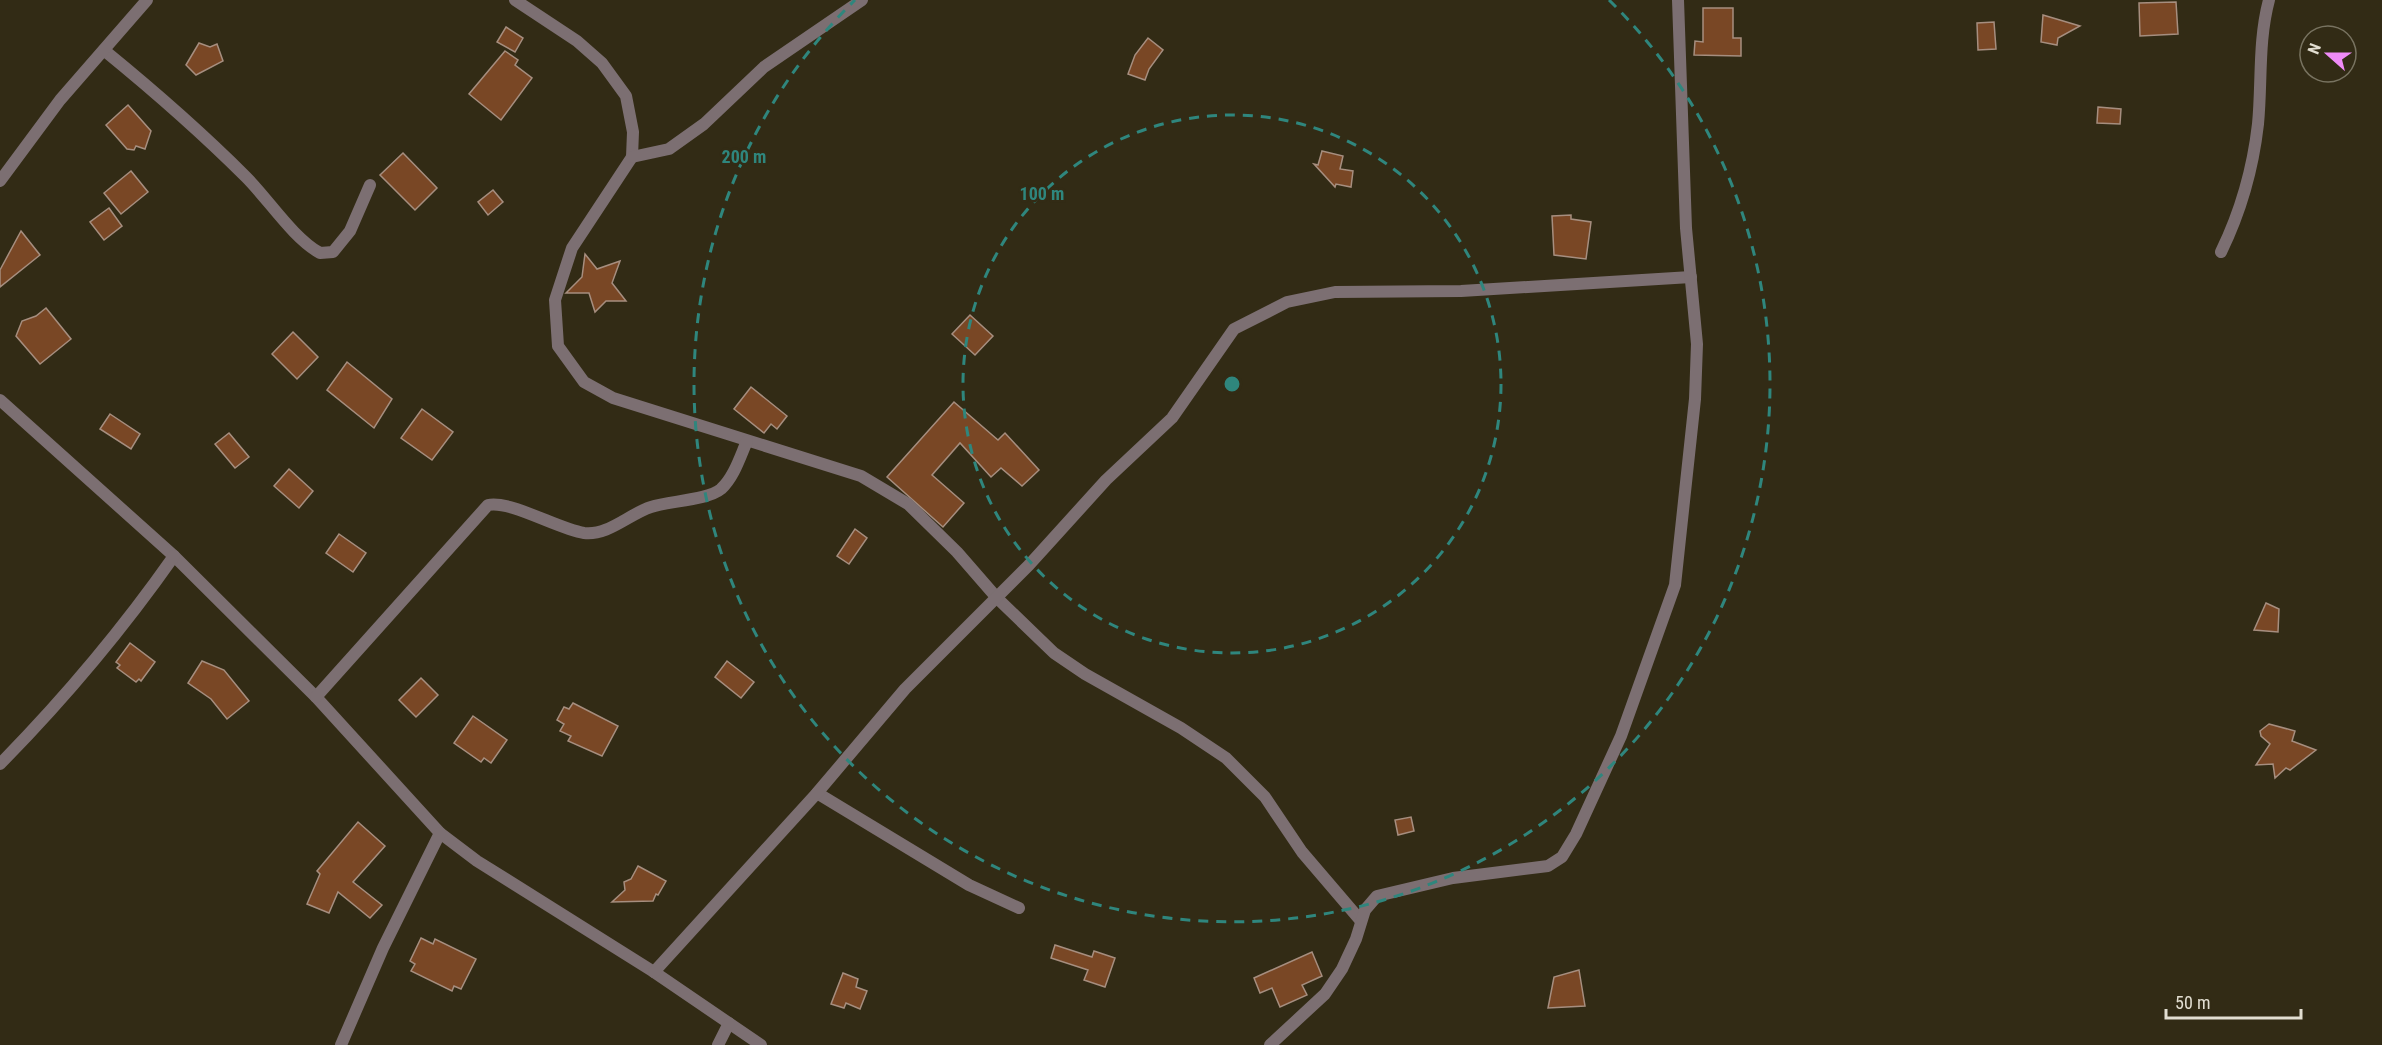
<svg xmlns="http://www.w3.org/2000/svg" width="2382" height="1045" font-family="'Roboto Condensed',sans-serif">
<rect width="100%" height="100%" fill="#322b15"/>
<!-- building -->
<g fill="#794725" stroke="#a68e7f" stroke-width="1.5">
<path d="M2176 2 2178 34 2140 36 2139 3Z"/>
<path d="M1703 8H1733V38H1741V56L1694 55 1695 41 1703 42Z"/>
<path d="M2043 15 2080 26 2058 38 2057 45 2041 42Z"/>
<path d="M1994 22 1996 49 1978 50 1977 23Z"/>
<path d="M506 27 523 38 515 52 497 42Z"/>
<path d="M1148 38 1163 50 1149 69 1145 80 1128 74 1135 55Z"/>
<path d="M199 43 210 47 217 44 223 61 196 75 186 65Z"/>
<path d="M505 51 518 60 515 65 532 78 501 120 469 94Z"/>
<path d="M128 105 151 131 145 149 136 146 134 150 127 149 106 125Z"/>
<path d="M2098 107 2121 109 2120 124 2097 123Z"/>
<path d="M1322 151 1343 156 1340 169 1353 171 1351 187 1336 184 1335 187 1314 164 1318 165Z"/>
<path d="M403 153 437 188 415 210 380 175Z"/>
<path d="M131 171 148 192 121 214 104 193Z"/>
<path d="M493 190 503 202 488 215 478 202Z"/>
<path d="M109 208 122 226 104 240 90 222Z"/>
<path d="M1571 215V219L1591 222 1586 259 1554 255 1552 216Z"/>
<path d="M21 231 40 255 0 287V270Z"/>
<path d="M585 254 597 269 620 261 612 283 626 301H606L595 312 589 293H566L582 277Z"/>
<path d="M46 308 71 339 40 364 16 336 22 321 36 316Z"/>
<path d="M970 315 993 336 975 355 952 334Z"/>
<path d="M293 332 318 357 297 379 272 354Z"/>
<path d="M347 362 392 399 374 428 327 390Z"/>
<path d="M751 387 787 416 777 429 771 424 764 433 734 409Z"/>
<path d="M954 402 998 440 1005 433 1039 470 1022 486 1001 468 991 477 960 443 932 475 964 503 943 527 887 477Z"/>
<path d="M422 409 453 432 432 460 401 438Z"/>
<path d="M110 414 140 434 131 449 100 429Z"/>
<path d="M229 433 249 457 235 468 215 444Z"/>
<path d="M289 469 313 491 299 508 274 486Z"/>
<path d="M855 529 867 538 849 564 837 556Z"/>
<path d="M339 534 366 553 353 572 326 553Z"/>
<path d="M2266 603 2279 609 2278 632 2254 630Z"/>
<path d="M130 643 155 662 141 681 139 679 136 682 117 668 120 665 116 662Z"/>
<path d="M202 661 224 670 249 701 227 719 211 699 188 683Z"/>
<path d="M727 661 754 682 741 698 715 677Z"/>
<path d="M421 678 438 695 416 717 399 700Z"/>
<path d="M573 703 618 726 602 756 568 741 571 736 560 731 564 724 557 720 564 707 569 709Z"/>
<path d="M473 716 507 740 491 763 484 758 481 762 454 743Z"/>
<path d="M2269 724 2295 731 2292 741 2316 750 2290 770 2286 768 2275 778 2273 764 2256 765 2270 744 2261 736 2260 731Z"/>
<path d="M1411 817 1414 831 1398 835 1395 820Z"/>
<path d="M358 822 385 846 353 882 382 905 370 918 338 892 329 913 307 904 320 874 317 871Z"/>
<path d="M638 866 666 881 658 895 656 894 653 901 612 902 625 890 624 882 631 879Z"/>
<path d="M421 938 433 944 435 939 476 959 461 989 454 986 452 991 411 971 415 964 410 961Z"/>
<path d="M1055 945 1092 957 1094 951 1115 958 1105 987 1084 980 1088 970 1051 958Z"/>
<path d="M1312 952 1322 976 1302 985 1307 995 1280 1007 1272 988 1260 993 1254 978Z"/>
<path d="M1579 970 1585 1006 1548 1008 1554 977Z"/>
<path d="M843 973 858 979 856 987 867 991 860 1009 846 1003 844 1008 831 1004Z"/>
</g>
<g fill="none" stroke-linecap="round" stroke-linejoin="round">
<!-- street -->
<g stroke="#7c6f72" stroke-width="12">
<path d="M515 0 577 41 602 63 626 96 633 132 632 157 572 248 555 300 558 346 584 382 613 398 861 476 908 504 957 552 997 598 1054 653 1085 674 1181 728 1226 758 1265 797 1302 852 1361 921"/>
<path d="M105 51C154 91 202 133 246 177 269 200 293 238 320 253L333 252 350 231 370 185"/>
<path d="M632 157 669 149 704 124 764 67 862 0"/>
<path d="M0 181 60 100 147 0"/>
<path d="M2221 252C2240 213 2253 168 2258 124 2262 83 2258 41 2269 0"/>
<path d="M0 400 174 556 316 697 440 833 477 861 654 972 761 1045"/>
<path d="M316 697 488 505C510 500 558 529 584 533 608 536 629 514 651 507 669 501 708 500 721 489 734 477 740 457 747 441"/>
<path d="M0 764C63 700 122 630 174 556"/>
<path d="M817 793 969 885 1019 908"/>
<path d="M654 972 817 793 905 689 1029 565 1106 480 1172 418 1234 329 1287 302 1335 292 1461 291 1691 277"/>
<path d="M341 1045 383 948 440 833"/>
<path d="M718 1045 729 1023"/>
<path d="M1270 1045 1325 994 1342 969 1356 939 1365 910 1377 896 1453 878 1548 866 1562 857 1576 834 1621 736 1675 585 1695 399 1697 344 1686 228 1678 0"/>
</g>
</g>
<!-- distance rings -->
<g fill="none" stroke="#2f867d" stroke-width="3" stroke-dasharray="10 8">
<circle cx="1232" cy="384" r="269"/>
<path d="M1609 0A538 538 0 1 1 855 0"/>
</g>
<circle cx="1232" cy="384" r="9" fill="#2f867d" stroke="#322b15" stroke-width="3"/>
<g font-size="18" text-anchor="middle" font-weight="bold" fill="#2f867d" stroke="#322b15" stroke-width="5" stroke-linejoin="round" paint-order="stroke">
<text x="744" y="163">200 m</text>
<text x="1042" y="200">100 m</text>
</g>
<!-- north arrow -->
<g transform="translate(2328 54) rotate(291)"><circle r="28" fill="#322b15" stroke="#787360" stroke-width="1.5"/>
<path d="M0-4.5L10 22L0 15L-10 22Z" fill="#ef8bf7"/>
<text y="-9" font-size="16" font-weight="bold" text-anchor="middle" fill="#e2ded1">N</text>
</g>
<!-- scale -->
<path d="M2166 1009v9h135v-9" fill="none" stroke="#e2ded1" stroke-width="3"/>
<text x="2175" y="1009" font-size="18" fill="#e2ded1" stroke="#322b15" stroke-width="4.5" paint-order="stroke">50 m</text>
</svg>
